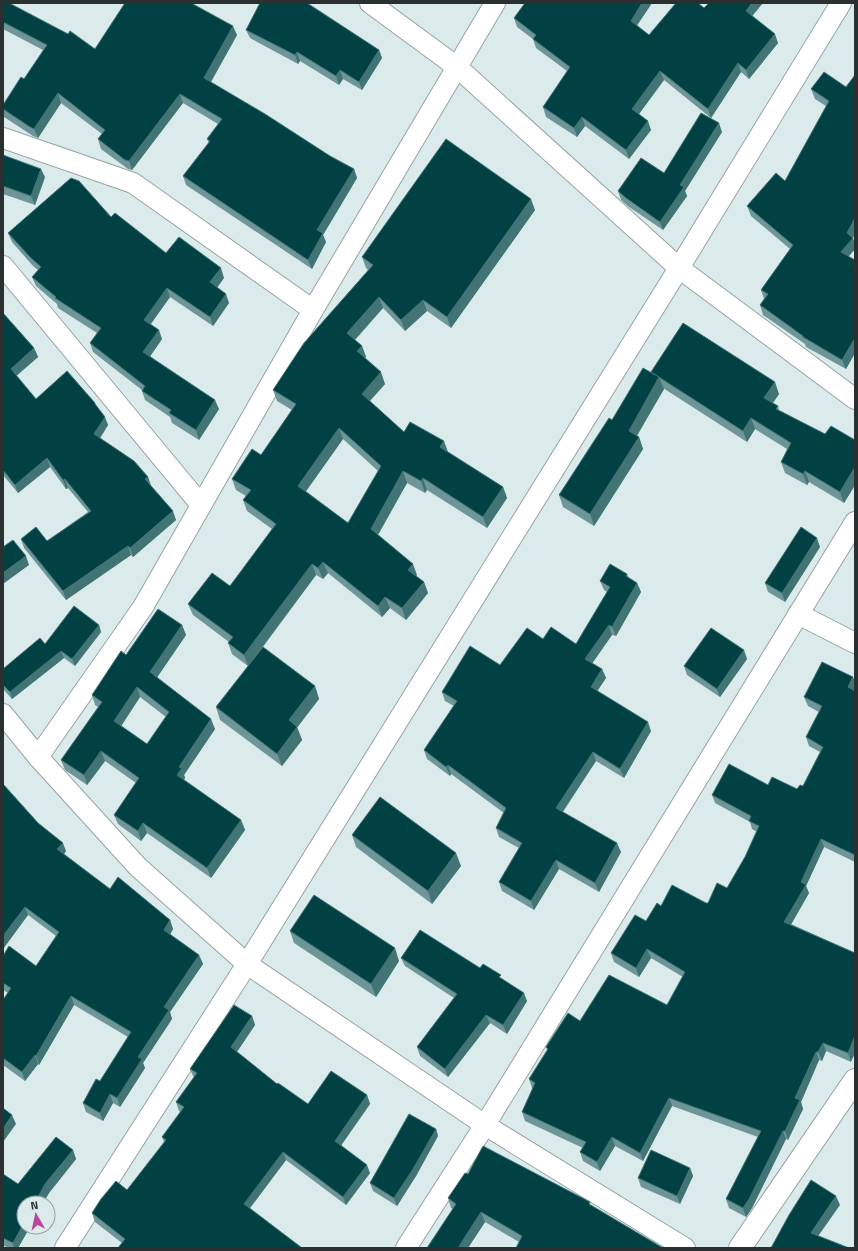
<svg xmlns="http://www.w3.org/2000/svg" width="858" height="1251" font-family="'Titillium Web',sans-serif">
<rect width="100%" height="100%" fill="#dbebeb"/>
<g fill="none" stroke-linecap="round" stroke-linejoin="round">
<defs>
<g id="minor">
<path d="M370 3 457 67 679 268 855 399"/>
<path d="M3 138 133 183 313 310"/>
<path d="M3 266 201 505"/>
<path d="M798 614 855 643"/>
<path d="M3 714 38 757 138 867 247 964 485 1125 685 1248"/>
<path d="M38 757 143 607 313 310 495 3"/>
<path d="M65 1248 247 964 679 268 841 3"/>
<path d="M406 1248 485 1125 855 522"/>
</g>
<path id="tertiary" d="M740 1248 855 1080"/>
</defs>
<!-- minor casing -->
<use href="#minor" stroke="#95a3a4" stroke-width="22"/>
<!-- tertiary casing -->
<use href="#tertiary" stroke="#95a3a4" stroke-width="24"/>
<!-- minor -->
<use href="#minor" stroke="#fff" stroke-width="20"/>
<!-- tertiary -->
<use href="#tertiary" stroke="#fff" stroke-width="22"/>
</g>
<!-- wall -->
<g fill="#6e9698" fill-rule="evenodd">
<path d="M3 3 95 49 125 3H192V4L237 35 211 82 330 156 354 169 357 178 323 235 326 242 312 269 186 185 183 176 209 143 207 139 218 124 183 103 132 170 128 169 101 149 98 139 102 134 61 103 38 138 33 136 4 117 3 114V105L24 79 43 50 3 29Z"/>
<path d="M652 3 637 25 649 35 704 8 752 16 778 43 749 79 741 72 711 118 664 80 639 114 651 130 629 159 585 126 577 137 546 117 543 107 567 71 536 48 533 39 517 27 514 18Z"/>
<path d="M246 30 379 50 382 58 362 90 343 79 339 85 300 61 298 64 250 38Z"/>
<path d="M855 75V234L853 238 855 244V249L848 257 855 260V353L846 369 806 347 805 344 763 315 760 305 764 299 761 290 790 249 751 216 747 206 785 181 826 106 815 99 811 89 846 87Z"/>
<path d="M722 132 685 191 687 196 663 230 629 207 621 200 618 191 664 173Z"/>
<path d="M3 155 45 177 35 205 3 194Z"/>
<path d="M535 210 451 328 427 311 405 331 383 308 355 340 362 346 366 357 365 358 385 384 370 401 404 432 448 452 503 487 507 498 487 528 427 490 425 493 407 483 378 535 417 575 416 576 424 582 428 593 406 620 390 608 382 617 328 573 323 579 316 575 263 647 315 686 319 699 297 727 302 740 282 766 220 720 216 707 248 666 232 654 228 643 229 642 193 615 188 604 230 586 272 529 247 511 243 500 246 496 236 490 232 479 261 455 292 410 277 401 273 390 368 270 366 268 362 257ZM343 439 378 471 348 523 306 491Z"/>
<path d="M111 217 166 253 224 278 217 287 229 303 213 326 170 297 151 324 162 339 150 356 219 409 199 440 172 423 170 417 145 400 142 391V390L93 352 90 343 97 333 58 308 57 304 36 286 32 277 38 270 33 266 12 242 8 233Z"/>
<path d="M3 313 34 348 38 357 16 376 36 399 97 406 108 425 100 438 148 477 151 486 176 520 133 557 131 555 66 600 24 548 21 539 47 541 88 512 68 488 66 489 50 467 18 493 3 475Z"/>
<path d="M651 372 779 394 772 403 778 406 779 410 825 434 855 440V485L844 503 809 482 807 485 785 473 781 462 787 449 755 429 747 442 663 388 664 389 637 436 639 437 643 449 594 526 563 507 559 495 612 420 651 373Z"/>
<path d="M820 547 785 602 768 592 765 583Z"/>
<path d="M627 574 629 578 637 583 641 592 616 636 612 635 592 663 602 669 606 678 597 691 651 731 624 778 596 761 563 812 621 852 599 892 559 869 534 910 502 891 499 882 519 848 499 837 496 828 504 813 451 774 450 776 427 759 424 750 454 706 445 701 442 692 500 665 543 639 576 644 607 592 604 590 600 581Z"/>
<path d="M99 625 101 632 75 666 64 658 12 699 3 689V669L45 644Z"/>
<path d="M182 625 186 635 157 677 215 729 184 775 185 778 184 780 241 820 245 830 211 878 147 833 141 841 118 824 114 815 136 783 105 761 87 785 65 770 61 760 98 707 95 705 92 695 126 655ZM140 697 166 717 147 744 121 726Z"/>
<path d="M747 659 720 697 687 675 684 666Z"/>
<path d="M855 688 854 690 855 691V862L824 847 806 886 809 893 791 924 855 953 851 1062 826 1051 822 1061 819 1060 801 1102 803 1109 788 1140 786 1139 752 1208 746 1217 729 1208 726 1199 758 1137 672 1106 643 1161 615 1146 600 1171 583 1161 580 1152 583 1148 525 1121 522 1112 533 1089 532 1088 529 1079 547 1050 546 1047 580 1021 667 1005 683 977 651 958 639 977 614 962 611 953 646 921 661 906 708 903 727 888 745 857 757 832 752 829 750 822 715 803 712 795 768 785 797 789 803 786 820 752 809 746 806 737 819 712 808 706 804 697Z"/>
<path d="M3 784 38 823 66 851 64 854 110 889 170 920 173 929 170 935 199 955 203 964 170 1012 172 1019 143 1063 145 1068 120 1107 113 1103 103 1121 86 1112 83 1103 100 1081 128 1037 74 1005 39 1065 38 1064 25 1081 3 1065V1000L8 993 3 990V956L36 966 56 936 28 915 3 949Z"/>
<path d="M352 835 461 866 432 904 356 847Z"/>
<path d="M290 931 399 961 376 997 294 943Z"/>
<path d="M401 958 480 968 503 979 527 1001 507 1034 490 1023 448 1077 420 1056 417 1047 454 998 405 966Z"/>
<path d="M252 1016 255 1025 237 1052 277 1084 308 1104 367 1095 370 1104 341 1145 370 1173 346 1205 286 1160 250 1208 302 1248H118L122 1243 95 1222 92 1213 127 1190 164 1142 162 1137 181 1112 179 1111 176 1102 194 1078 190 1069Z"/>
<path d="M436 1129 438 1136 416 1176 397 1206 373 1191 370 1183Z"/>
<path d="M73 1150 76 1159 49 1193 43 1203H24V1227H30L18 1248H8L3 1245V1174L18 1184Z"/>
<path d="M690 1168 693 1176 680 1204 641 1187 638 1178Z"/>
<path d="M468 1174 590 1204 519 1242 485 1222 468 1248H427L453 1209 451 1208 448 1198Z"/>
</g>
<!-- shaded-wall -->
<g fill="#427476">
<path d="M642 3H652L634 30 631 21Z"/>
<path d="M752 3H763L749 20 746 11Z"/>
<path d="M233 26 237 35 208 87 204 78Z"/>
<path d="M775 34 778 43 749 79 746 70Z"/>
<path d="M379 50 382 58 362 90 359 82Z"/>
<path d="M297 52 300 61 298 64 295 55Z"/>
<path d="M738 63 741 72 711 118 708 109Z"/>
<path d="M340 70 343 79 339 85 336 76Z"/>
<path d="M660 71 664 80 636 118 632 109Z"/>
<path d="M58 93 61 103 38 138 34 129Z"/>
<path d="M180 94 183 103 132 170 129 161Z"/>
<path d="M582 117 585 126 577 137 574 128Z"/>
<path d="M648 121 651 130 629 159 626 150Z"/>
<path d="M719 123 722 132 685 191 687 196 663 230 660 222 680 185Z"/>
<path d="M41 169 45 177 35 205 31 196Z"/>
<path d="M354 169 357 178 323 235 326 242 312 269 308 260 317 230Z"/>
<path d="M531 199 535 210 451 328 447 317Z"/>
<path d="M855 218V234L853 238 855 244V249L844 262 841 252 847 233Z"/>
<path d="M221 268 224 278 214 292 210 282Z"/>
<path d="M167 288 170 297 147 329 144 320Z"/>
<path d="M226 294 229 303 213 326 210 317Z"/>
<path d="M379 297 383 308 351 344 347 333Z"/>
<path d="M423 300 427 311 405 331 401 320Z"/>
<path d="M159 330 162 339 147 361 143 352Z"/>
<path d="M855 338V353L846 369 842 360Z"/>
<path d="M362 346 366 357 361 363 357 351Z"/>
<path d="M34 348 38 357 14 378 11 369Z"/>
<path d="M381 372 385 384 366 405 362 394Z"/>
<path d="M659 377 664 389 633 442 629 431Z"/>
<path d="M775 382 779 394 769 409 764 398Z"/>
<path d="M215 400 219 409 199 440 196 430Z"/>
<path d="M105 417 108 425 97 443 94 434Z"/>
<path d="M751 418 755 429 747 442 743 431Z"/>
<path d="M339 428 343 439 302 497 298 486Z"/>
<path d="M639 437 643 449 594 526 590 514Z"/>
<path d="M444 441 448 452 444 459 440 447Z"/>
<path d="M47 458 50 467 18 493 15 485Z"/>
<path d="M855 467V485L844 503 840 492Z"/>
<path d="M403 471 407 483 375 540 371 529Z"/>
<path d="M805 471 809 482 807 485 803 474Z"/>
<path d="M148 477 151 486 148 488 145 479Z"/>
<path d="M423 478 427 490 425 493 421 481Z"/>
<path d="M65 479 68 488 66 489 63 480Z"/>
<path d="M503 487 507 498 487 528 483 517Z"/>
<path d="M173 511 176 520 133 557 130 548Z"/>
<path d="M817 538 820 547 785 602 782 593Z"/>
<path d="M128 546 131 555 66 600 63 591Z"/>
<path d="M26 556 29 565 3 584V573Z"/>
<path d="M323 562 328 573 323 579 318 568Z"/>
<path d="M312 564 316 575 248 666 244 655Z"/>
<path d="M413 564 417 575 412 581 408 570Z"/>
<path d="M424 582 428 593 406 620 402 608Z"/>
<path d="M637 583 641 592 616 636 612 627Z"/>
<path d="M385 597 390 608 382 617 378 606Z"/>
<path d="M99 625 101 632 75 666 72 659Z"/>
<path d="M182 625 186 635 154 682 150 672Z"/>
<path d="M609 625 612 635 589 668 585 659Z"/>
<path d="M744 650 747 659 720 697 717 689Z"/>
<path d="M61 651 64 658 12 699 10 692Z"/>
<path d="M602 669 606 678 594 696 591 687Z"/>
<path d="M853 677 855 682V688L851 695 848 687Z"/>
<path d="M315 686 319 699 293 733 289 720Z"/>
<path d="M137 687 140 697 118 731 114 721Z"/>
<path d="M211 719 215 729 184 775 185 778 181 784 177 775 179 767Z"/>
<path d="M648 722 651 731 624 778 620 769Z"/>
<path d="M297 727 302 740 282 766 277 754Z"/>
<path d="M101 751 105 761 87 785 84 775Z"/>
<path d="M593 752 596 761 559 817 556 808Z"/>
<path d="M448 765 451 774 450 776 446 767Z"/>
<path d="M241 820 245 830 211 878 207 868Z"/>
<path d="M143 823 147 833 141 841 138 831Z"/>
<path d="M821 839 824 847 806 886 809 893 788 930 784 922 801 882Z"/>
<path d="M63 843 66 851 61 858 57 849Z"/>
<path d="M617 843 621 852 599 892 595 883Z"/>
<path d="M456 853 461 866 432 904 428 891Z"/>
<path d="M556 860 559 869 534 910 531 901Z"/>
<path d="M25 907 28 915 3 949V936Z"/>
<path d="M170 920 173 929 167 939 164 930Z"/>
<path d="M395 948 399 961 376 997 371 984Z"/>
<path d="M647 949 651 958 639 977 636 968Z"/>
<path d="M199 955 203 964 170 1012 172 1019 143 1063 145 1068 120 1107 117 1098 164 1007Z"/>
<path d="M524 993 527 1001 507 1034 503 1025Z"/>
<path d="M71 996 74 1005 39 1065 36 1056Z"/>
<path d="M486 1015 490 1023 448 1077 445 1069Z"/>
<path d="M252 1016 255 1025 234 1056 231 1047Z"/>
<path d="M855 1036V1053L851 1062 848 1053Z"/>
<path d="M823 1043 826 1051 822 1061 818 1052Z"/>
<path d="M816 1052 819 1060 801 1102 803 1109 788 1140 785 1131 795 1098Z"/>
<path d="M35 1055 38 1064 25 1081 22 1072Z"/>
<path d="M110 1094 113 1103 103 1121 100 1113Z"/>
<path d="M367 1095 370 1104 338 1150 335 1141Z"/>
<path d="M669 1098 672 1106 643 1161 640 1153Z"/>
<path d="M12 1115 16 1124 3 1142V1129Z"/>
<path d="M436 1129 438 1136 416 1176 397 1206 394 1198Z"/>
<path d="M783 1131 786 1139 752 1208 746 1217 743 1208Z"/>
<path d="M612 1137 615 1146 600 1171 597 1162Z"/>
<path d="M73 1150 76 1159 49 1193 43 1203H35L45 1184Z"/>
<path d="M283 1152 286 1160 247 1212 244 1204Z"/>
<path d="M367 1165 370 1173 346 1205 343 1197Z"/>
<path d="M690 1168 693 1176 680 1204 677 1196Z"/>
<path d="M836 1196 840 1205 814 1242 811 1233Z"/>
<path d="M481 1212 485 1222 468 1248H458Z"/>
<path d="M24 1223V1227H30L18 1248H14L13 1243Z"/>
</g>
<!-- building -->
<g fill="#014144" stroke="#427476" fill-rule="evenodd">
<path d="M3 3H9L68 34 70 31 95 49 125 3H191L233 26 204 78 265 114 330 156 354 169 317 230 323 233 308 260 183 176 210 141 207 139 222 119 180 94 129 161 125 160 98 139 105 130 58 93 34 129 30 127 3 109V105L21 77 24 79 47 45 3 22Z"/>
<path d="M260 3H307L379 50 359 82 340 70 336 76 297 52 295 55 246 30Z"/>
<path d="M525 3H642L631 21 649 35 676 3H698L704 8 709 3H752L746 11 775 34 746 70 738 63 708 109 660 71 632 109 648 121 626 150 582 117 574 128 543 107 570 67 533 39 536 35 514 18Z"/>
<path d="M824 72 846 87 855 75V218L847 233 853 238 841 252 855 260V338L842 360 803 337V336L760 305 768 294 761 290 793 245 747 206 776 173 785 181 829 101 811 89Z"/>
<path d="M701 113 719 123 680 185 684 187 660 222 626 198 618 191 641 158 664 173Z"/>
<path d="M446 139 531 199 447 317 423 300 401 320 379 297 347 333 362 346 357 351 381 372 362 394 404 432 410 422 444 441 440 447 503 487 483 517 423 478 421 481 403 471 371 529 413 564 408 570 424 582 402 608 385 597 378 606 323 562 318 568 312 564 244 655 228 643 233 637 188 604 212 573 230 586 276 524 243 500 251 490 232 479 252 449 261 455 296 404 273 390 304 343 373 265 362 257ZM339 428 381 466 348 523 298 486Z"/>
<path d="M3 155 41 169 31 196 3 186Z"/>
<path d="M71 178 79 181 111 217 115 213 166 253 179 237 221 268 210 282 226 294 210 317 167 288 144 320 159 330 143 352 215 400 196 430 169 413 171 410 142 391 145 386 90 343 101 328 55 298 56 297 32 277 41 267 30 257 8 233Z"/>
<path d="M3 313 34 348 11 369 36 399 67 371 95 403V404L105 417 94 434 134 461 148 477 145 479 173 511 130 548 128 546 63 591 21 539 36 527 47 541 91 511 65 479 63 480 47 458 15 485 3 470Z"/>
<path d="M683 323 775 382 764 398 778 406 776 409 825 434 831 426 855 440V467L840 492 805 471 803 474 781 462 791 443 751 418 743 431 651 372Z"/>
<path d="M643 368 659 377 629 431 639 437 590 514 559 495 609 418 612 420Z"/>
<path d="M801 527 817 538 782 593 765 583Z"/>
<path d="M13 540 26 556 3 573V547Z"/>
<path d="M610 564 627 574 626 576 637 583 612 627 609 625 585 659 602 669 591 687 648 722 620 769 593 752 556 808 617 843 595 883 556 860 531 901 499 882 522 843 496 828 506 808 448 765 446 767 424 750 457 701 442 692 470 646 500 665 527 628 543 639 551 627 576 644 610 587 600 581Z"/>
<path d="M74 606 99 625 72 659 61 651 10 692 3 685V669L40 638 45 644Z"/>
<path d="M158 609 182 625 150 672 211 719 179 767 182 768 177 775 241 820 207 868 143 823 138 831 114 815 139 778 101 751 84 775 61 760 102 702 92 695 121 651 126 655ZM137 687 169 712 147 744 114 721Z"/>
<path d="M711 628 744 650 717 689 684 666Z"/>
<path d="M263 647 315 686 289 720 297 727 277 754 216 707Z"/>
<path d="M822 662 853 677 848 687 855 691V855L821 839 801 882 806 885 784 922 855 953V1036L848 1053 823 1043 818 1052H816L795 1098 800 1100 785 1131H783L749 1199 743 1208 726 1199 761 1131 669 1098 640 1153 612 1137 597 1162 580 1152 586 1142 522 1112 535 1083 529 1079 548 1049 546 1047 568 1013 580 1021 609 975 667 1005 685 972 647 949 636 968 611 953 635 915 646 921 657 903 661 906 672 885 706 903H708L717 883 727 888 745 857 759 826 749 821 751 816 712 795 729 764 768 785 772 777 797 789 800 785 803 786 823 747 806 737 822 706 804 697Z"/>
<path d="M3 784 38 823 63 843 57 849 110 889 118 877 170 920 164 930 199 955 164 1007 169 1010 138 1057 142 1059 117 1098 110 1094 100 1113 83 1103 96 1079 100 1081 131 1032 71 996 36 1056 35 1055 22 1072 3 1058V1000L11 988 3 983V956L9 946 36 966 59 932 25 907 3 936Z"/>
<path d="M380 797 456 853 428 891 352 835Z"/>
<path d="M314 895 395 948 371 984 290 931Z"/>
<path d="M420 930 480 968 483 964 501 975 499 977 524 993 503 1025 486 1015 445 1069 417 1047 457 994 401 958Z"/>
<path d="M234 1005 252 1016 231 1047 277 1084 278 1083 308 1104 331 1071 367 1095 335 1141 367 1165 343 1197 283 1152 244 1204 302 1248H210L208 1247 207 1248H118L125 1239 92 1213 101 1199 116 1181 127 1190 166 1140 162 1137 184 1107 176 1102 197 1073 190 1069Z"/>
<path d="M3 1108 12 1115 3 1129Z"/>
<path d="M409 1114 436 1129 413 1169 394 1198 370 1183Z"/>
<path d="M56 1137 73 1150 45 1184 35 1203H24V1223L13 1243 3 1238V1174L18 1184Z"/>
<path d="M483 1146 590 1202 589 1204 663 1248H516L522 1236 481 1212 458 1248H427L456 1204 448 1198 465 1173 468 1174Z"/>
<path d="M651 1150 690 1168 677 1196 638 1178Z"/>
<path d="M811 1180 836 1196 811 1233 849 1248H771L789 1215Z"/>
</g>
<!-- border -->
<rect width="858" height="1251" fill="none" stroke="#2a3030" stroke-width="8"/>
<!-- north arrow -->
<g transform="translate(36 1215) rotate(351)"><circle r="19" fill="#dbebeb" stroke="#94a0a0"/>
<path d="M0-3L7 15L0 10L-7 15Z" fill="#bc469d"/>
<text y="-6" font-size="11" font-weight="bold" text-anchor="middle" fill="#2a3030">N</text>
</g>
</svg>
